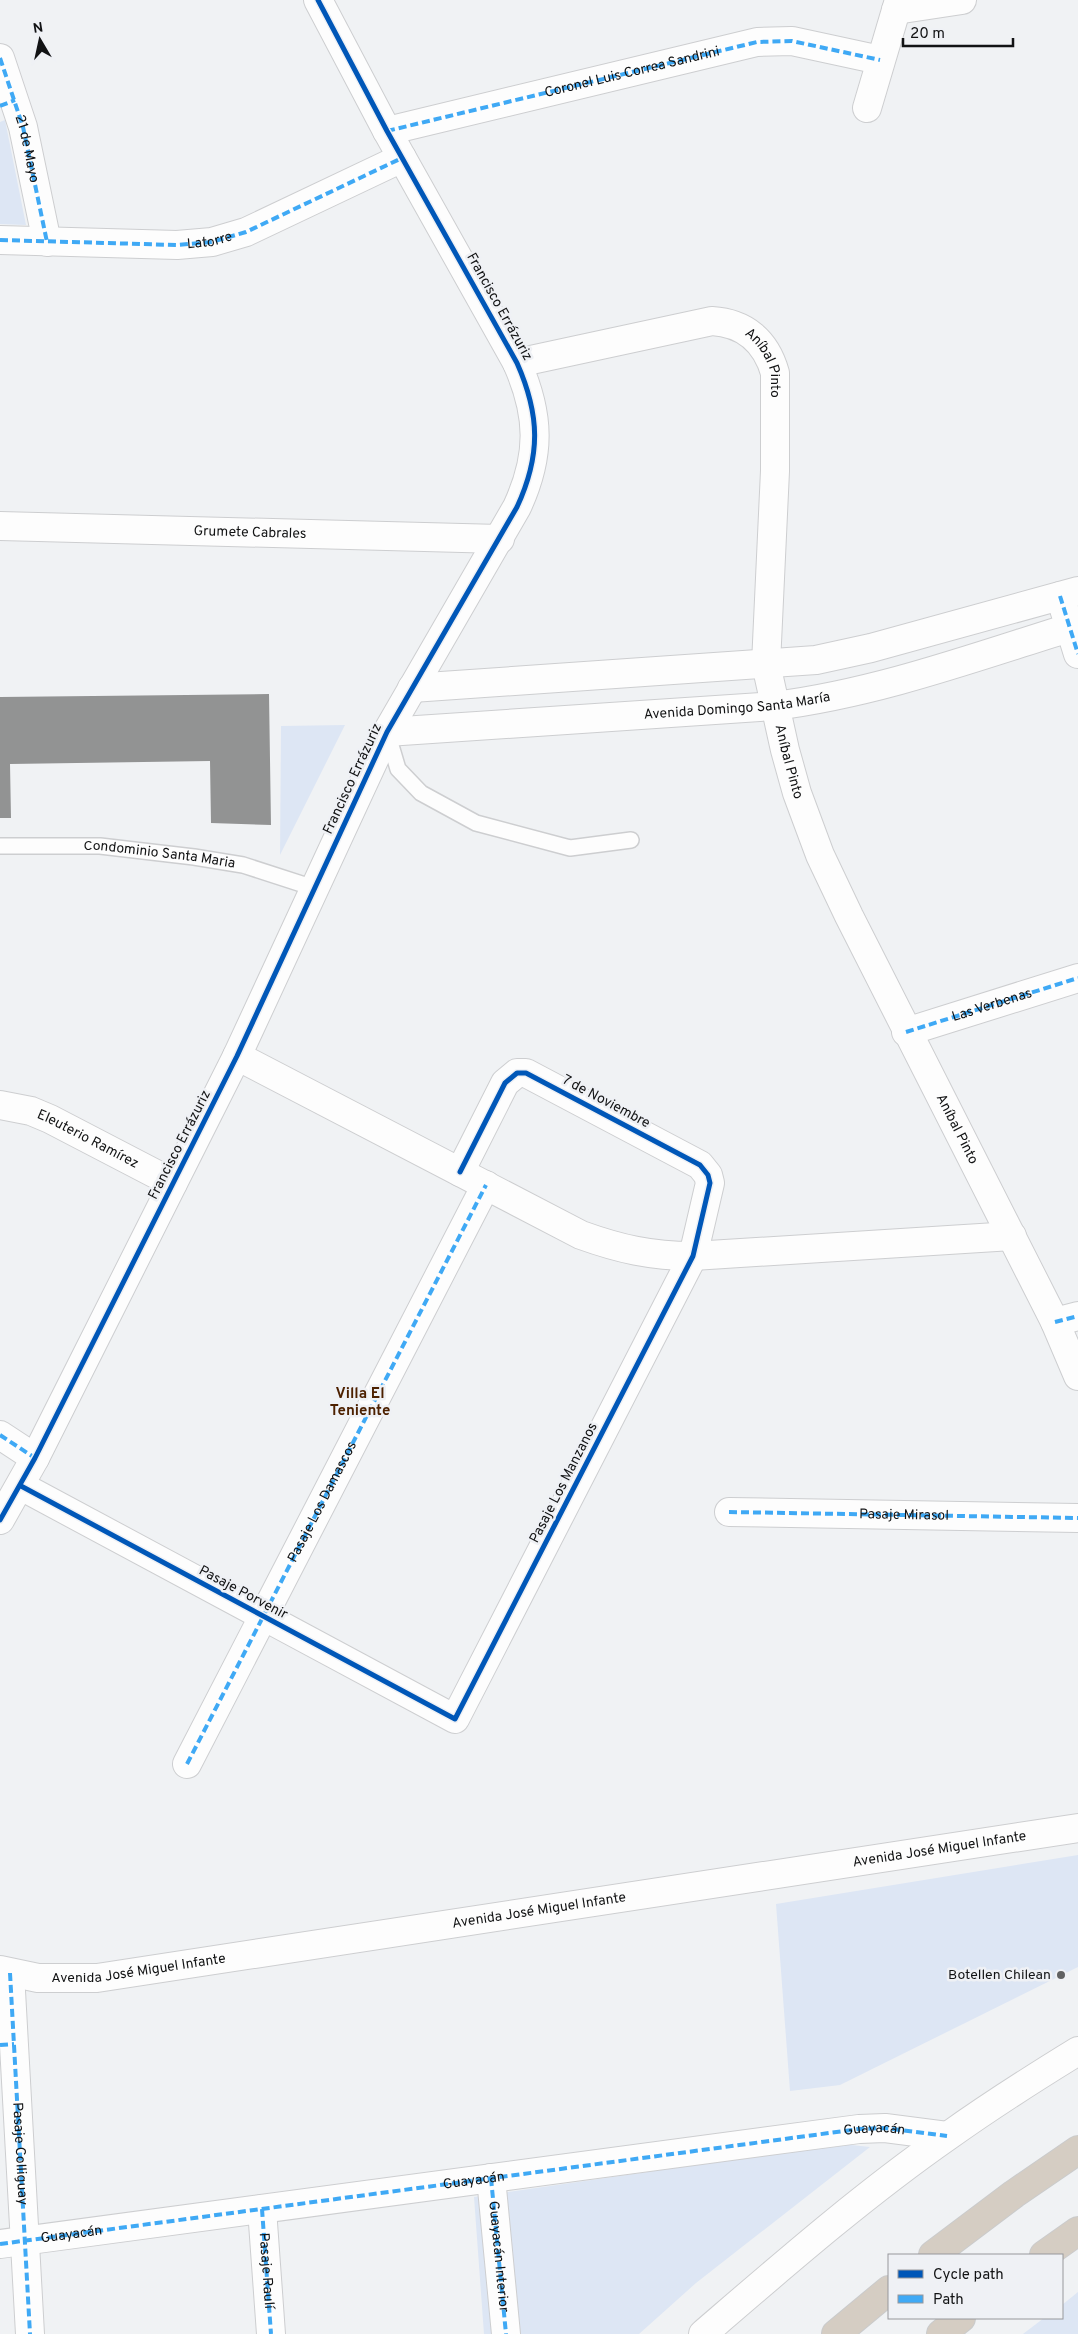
<svg xmlns="http://www.w3.org/2000/svg" width="1078" height="2334" font-family="Overpass,sans-serif">
<rect width="100%" height="100%" fill="#f0f2f4"/>
<!-- green -->
<g fill="#dde6f4">
<path d="M5 120 26 225 0 224V122Z"/>
<path d="M345 725 280 855 281 726Z"/>
<path d="M1078 1855V1967L840 2085 790 2091 776 1904Z"/>
<path d="M842 2144 870 2147 696 2283 639 2334H484L474 2197Z"/>
<path d="M1078 2292V2334H1023L1044 2318H1062V2305Z"/>
</g>
<!-- building -->
<path fill="#929393" d="M269 694 271 825 211 823 210 761 10 764 11 818H0V697Z"/>
<g fill="none" stroke-linecap="round" stroke-linejoin="round">
<defs>
<g id="lane">
<path d="M387 732 398 769 421 793 476 823 570 848 631 840"/>
<path id="s1" d="M0 846H100L194 857 243 865 314 888"/>
</g>
<g id="street">
<path d="M896 10 962 0"/>
<path id="s2" d="M0 58 23 127 47 242"/>
<path d="M867 108 899 0"/>
<path id="s3" d="M387 131 757 42 792 41 880 60"/>
<path d="M0 240 177 245 212 242 246 232 402 158"/>
<path id="s4" d="M517 363 712 321C745 323 766 341 775 373V471L766 664 785 750 797 793 820 855 849 916 1055 1322 1078 1376"/>
<path id="s5" d="M0 526 500 539"/>
<path d="M1060 596 1078 654"/>
<path d="M906 1032 1078 978"/>
<path d="M237 1056 581 1235C620 1249 651 1256 693 1256L1012 1236"/>
<path id="s6" d="M0 1105 31 1111 50 1119 173 1183"/>
<path d="M1055 1322 1078 1316"/>
<path d="M0 1435 35 1458"/>
<path d="M21 1486 455 1719 693 1256 710 1183 708 1175 700 1165 526 1073H517L505 1083 460 1172"/>
<path id="s7" d="M729 1512 1078 1518"/>
<path id="s8" d="M187 1764 486 1185"/>
<path id="s9" d="M10 1973 30 2334"/>
<path id="s10" d="M491 2178 506 2334"/>
<path d="M262 2209 271 2334"/>
<path id="s11" d="M0 2244 859 2129 885 2128 947 2136"/>
</g>
<g id="secondary">
<path d="M412 688 816 660 871 648 1078 591"/>
<path id="s12" d="M387 732 774 706C878 693 978 656 1078 625"/>
<path d="M0 1520 35 1458 237 1056 387 732 517 507C541 455 540 415 517 363L387 131 318 0"/>
<path id="s13" d="M0 1970 38 1978H97L1078 1828"/>
<path d="M703 2334C782 2266 862 2196 948 2136 990 2106 1034 2078 1078 2051"/>
</g>
<g id="highway">
<path d="M933 2255 1014 2194 1078 2150"/>
<path d="M1044 2255 1078 2231"/>
<path d="M836 2334 889 2290"/>
<path d="M941 2334 961 2318"/>
</g>
</defs>
<!-- lane casing -->
<use href="#lane" stroke="#cdced0" stroke-width="18"/>
<!-- street casing -->
<use href="#street" stroke="#cdced0" stroke-width="30"/>
<!-- secondary casing -->
<use href="#secondary" stroke="#cdced0" stroke-width="30"/>
<!-- highway casing -->
<use href="#highway" stroke="#cacbcc" stroke-width="30"/>
<!-- lane -->
<use href="#lane" stroke="#fdfdfd" stroke-width="15"/>
<!-- street -->
<use href="#street" stroke="#fdfdfd" stroke-width="28"/>
<!-- secondary -->
<use href="#secondary" stroke="#fdfdfd" stroke-width="28"/>
<!-- highway -->
<use href="#highway" stroke="#d5cdc3" stroke-width="28"/>
<!-- quiet -->
<g stroke="#3fa9f5" stroke-width="4" stroke-dasharray="8 4" stroke-linecap="butt">
<path d="M0 58 23 127 47 242"/>
<path d="M0 106 15 100"/>
<path d="M387 131 757 42 792 41 880 60"/>
<path id="s14" d="M0 240 177 245 212 242 246 232 402 158"/>
<path d="M1060 596 1078 654"/>
<path id="s15" d="M906 1032 1078 978"/>
<path d="M1055 1322 1078 1316"/>
<path d="M0 1435 35 1458"/>
<path d="M729 1512 1078 1518"/>
<path d="M187 1764 486 1185"/>
<path d="M10 1973 30 2334"/>
<path d="M0 2045 14 2044"/>
<path d="M491 2178 506 2334"/>
<path id="s16" d="M262 2209 271 2334"/>
<path d="M0 2244 859 2129 885 2128 947 2136"/>
</g>
<defs>
<g id="cycleway">
<path d="M21 1486 455 1719 693 1256 710 1183 708 1175 700 1165 526 1073H517L505 1083 460 1172"/>
<path d="M0 1520 35 1458 237 1056 387 732 517 507C541 455 540 415 517 363L387 131 318 0"/>
</g>
</defs>
<!-- cycleway casing -->
<use href="#cycleway" stroke="#eff1f5" stroke-width="8"/>
<!-- cycleway -->
<use href="#cycleway" stroke="#0057b8" stroke-width="5"/>
</g>
<!-- markers -->
<circle fill="#606162" stroke="#eff1f5" stroke-width="2" cx="1061" cy="1975" r="5"/>
<g text-anchor="middle" dominant-baseline="central" stroke-width="5" stroke-linejoin="round" paint-order="stroke">
<!-- street labels -->
<g font-size="14" fill="#121314" stroke="#eff1f5">
<text stroke="none"><textPath href="#s3" startOffset="252">Coronel Luis Correa Sandrini</textPath></text>
<text stroke="none"><textPath href="#s2" startOffset="95">21 de Mayo</textPath></text>
<text stroke="none"><textPath href="#s14" startOffset="210">Latorre</textPath></text>
<text transform="translate(499 307) rotate(61)">Francisco Errázuriz</text>
<text stroke="none"><textPath href="#s4" startOffset="274">Aníbal Pinto</textPath></text>
<text stroke="none"><textPath href="#s5" startOffset="250">Grumete Cabrales</textPath></text>
<text stroke="none"><textPath href="#s12" startOffset="351">Avenida Domingo Santa María</textPath></text>
<text stroke="none"><textPath href="#s4" startOffset="679">Aníbal Pinto</textPath></text>
<text transform="translate(353 779) rotate(-65)">Francisco Errázuriz</text>
<text stroke="none"><textPath href="#s1" startOffset="160">Condominio Santa Maria</textPath></text>
<text stroke="none"><textPath href="#s15" startOffset="90">Las Verbenas</textPath></text>
<text transform="translate(606 1102) rotate(28)">7 de Noviembre</text>
<text stroke="none"><textPath href="#s4" startOffset="1084">Aníbal Pinto</textPath></text>
<text stroke="none"><textPath href="#s6" startOffset="95">Eleuterio Ramírez</textPath></text>
<text transform="translate(180 1145) rotate(-63)">Francisco Errázuriz</text>
<text transform="translate(564 1483) rotate(-63)">Pasaje Los Manzanos</text>
<text stroke="none"><textPath href="#s8" startOffset="295">Pasaje Los Damascos</textPath></text>
<text stroke="none"><textPath href="#s7" startOffset="175">Pasaje Mirasol</textPath></text>
<text transform="translate(243 1593) rotate(28)">Pasaje Porvenir</text>
<text stroke="none"><textPath href="#s13" startOffset="950">Avenida José Miguel Infante</textPath></text>
<text stroke="none"><textPath href="#s13" startOffset="545">Avenida José Miguel Infante</textPath></text>
<text stroke="none"><textPath href="#s13" startOffset="140">Avenida José Miguel Infante</textPath></text>
<text stroke="none"><textPath href="#s11" startOffset="882">Guayacán</textPath></text>
<text stroke="none"><textPath href="#s9" startOffset="181">Pasaje Colliguay</textPath></text>
<text stroke="none"><textPath href="#s11" startOffset="478">Guayacán</textPath></text>
<text stroke="none"><textPath href="#s11" startOffset="72">Guayacán</textPath></text>
<text stroke="none"><textPath href="#s10" startOffset="79">Guayacán Interior</textPath></text>
<text stroke="none"><textPath href="#s16" startOffset="62">Pasaje Raulí</textPath></text>
</g>
<!-- poi labels -->
<g font-size="14" fill="#121314" stroke="#eff1f5" text-anchor="end">
<text x="1051" y="1975">Botellen Chilean</text>
</g>
<!-- neighbourhood labels -->
<g font-size="15" font-weight="bold" fill="#4d2100" stroke="#eff1f5">
<text x="360" y="1394">Villa El<tspan x="360" dy="17">Teniente</tspan></text>
</g>
</g>
<!-- legend -->
<rect x="888" y="2254" width="175" height="65" fill="#eff1f5" stroke="#97989b"/>
<rect x="898" y="2270" width="25" height="8" fill="#0057b8" stroke="#97989b"/>
<text x="933" y="2279" font-size="15" fill="#121314">Cycle path</text>
<rect x="898" y="2295" width="25" height="8" fill="#3fa9f5" stroke="#97989b"/>
<text x="933" y="2304" font-size="15" fill="#121314">Path</text>
<!-- north arrow -->
<g transform="translate(40 40) rotate(351)" stroke="#eff1f5" stroke-width="4" paint-order="stroke">
<path d="M0-4L9 19L0 12L-9 19Z" fill="#121314"/>
<text y="-8" font-size="14" font-weight="bold" text-anchor="middle" fill="#121314">N</text>
</g>
<!-- scale -->
<path d="M903 38v8h110v-8" fill="none" stroke="#121314" stroke-width="2.5"/>
<text x="910" y="38" font-size="15" fill="#121314" stroke="#eff1f5" stroke-width="4" paint-order="stroke">20 m</text>
</svg>
